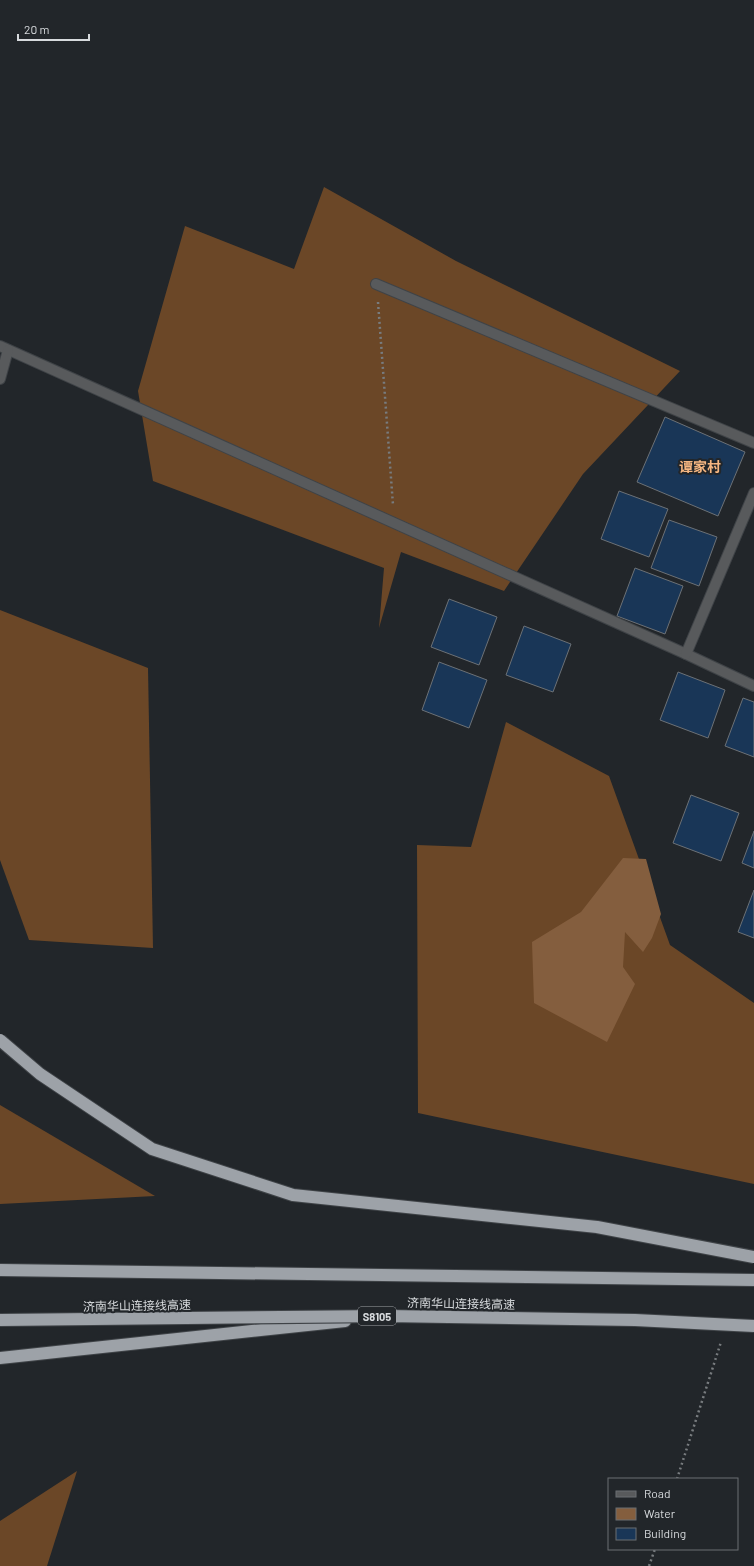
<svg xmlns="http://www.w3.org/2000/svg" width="754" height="1566" font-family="Barlow,'Noto Sans SC',sans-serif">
<rect width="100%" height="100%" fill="#22262a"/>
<!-- forest -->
<g fill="#6b4727">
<path d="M324 187 456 261 680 371 583 474 504 591 401 552 379 628 384 568 153 481 138 391 185 226 294 269Z"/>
<path d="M0 610 148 668 153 948 29 940 0 860Z"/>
<path d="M506 722 609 776 670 945 754 1003V1184L418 1113 417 845 471 847Z"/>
<path d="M0 1105 155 1196 0 1204Z"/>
<path d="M77 1471 47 1566H0V1521Z"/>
</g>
<!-- water -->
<path fill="#845e3e" d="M623 858 646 859 661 914 652 938 643 952 625 932 623 967 635 984 607 1042 534 1003 532 942 581 912Z"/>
<!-- building -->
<g fill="#193657" stroke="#6c7176">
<path d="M665 417 745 452 718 516 637 482Z"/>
<path d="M619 491 668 509 649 557 601 539Z"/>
<path d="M669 520 717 537 699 586 651 568Z"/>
<path d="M635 568 683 586 665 634 617 616Z"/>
<path d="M449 599 497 617 479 665 431 647Z"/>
<path d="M524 626 571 644 553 692 506 675Z"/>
<path d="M439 662 487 680 469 728 422 710Z"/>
<path d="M678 672 725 690 708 738 660 720Z"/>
<path d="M743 698 754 702V757L725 746Z"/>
<path d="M691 795 739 813 721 861 673 843Z"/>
<path d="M754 831V868L742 863Z"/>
<path d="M754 890V938L738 932Z"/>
</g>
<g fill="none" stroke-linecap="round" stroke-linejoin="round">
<defs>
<g id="street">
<path d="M376 284 754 443"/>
<path d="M0 346 686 654 754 686"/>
<path d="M0 379 8 350"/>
<path d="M686 654 754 493"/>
</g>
<path id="highway" d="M0 1358 345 1321"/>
</defs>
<!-- street casing -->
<use href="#street" stroke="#3f4347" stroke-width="12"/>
<!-- highway casing -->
<use href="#highway" stroke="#3f4347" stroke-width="14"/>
<!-- path -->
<g stroke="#787c7f" stroke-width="2.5" stroke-dasharray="2 3" stroke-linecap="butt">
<path d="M378 302 393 505"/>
<path d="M677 1479 721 1342"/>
<path d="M649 1566 655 1549"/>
</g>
<!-- street -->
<use href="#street" stroke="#585a5c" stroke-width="10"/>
<!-- highway -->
<use href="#highway" stroke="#9da2a8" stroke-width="12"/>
<defs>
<g id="highway-bridge">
<path d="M0 1040 40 1074 152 1149 293 1195 597 1227 754 1257"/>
<path d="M0 1270 754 1280"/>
<path d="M0 1320 387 1316 635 1320 754 1326"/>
</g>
</defs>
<!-- highway-bridge casing -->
<use href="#highway-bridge" stroke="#3f4347" stroke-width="14" stroke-linecap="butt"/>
<!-- highway-bridge -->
<use href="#highway-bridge" stroke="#9da2a8" stroke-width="12"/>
</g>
<g text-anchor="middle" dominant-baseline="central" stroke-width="4" stroke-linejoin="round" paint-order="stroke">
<!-- shield labels -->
<rect fill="#22262a" stroke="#a1a4a7" stroke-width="1" x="358" y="1307" width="38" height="18" rx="3"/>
<g font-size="11" font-weight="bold" fill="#d7dadd">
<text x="377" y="1316">S8105</text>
</g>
<!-- street labels -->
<g font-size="12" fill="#d7dadd" stroke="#22262a">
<text transform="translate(461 1303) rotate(1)">济南华山连接线高速</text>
<text transform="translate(137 1305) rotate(-1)">济南华山连接线高速</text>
</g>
<!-- quarter labels -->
<g font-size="14" font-weight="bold" fill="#f6b782" stroke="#22262a">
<text x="700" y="466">谭家村</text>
</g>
</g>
<!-- legend -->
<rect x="608" y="1478" width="130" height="72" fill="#22262a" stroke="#6a6e72"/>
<rect x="616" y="1491" width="20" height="6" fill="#585a5c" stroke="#6a6e72"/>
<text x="644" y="1498" font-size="12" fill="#d7dadd">Road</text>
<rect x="616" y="1508" width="20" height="12" fill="#845e3e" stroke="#6a6e72"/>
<text x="644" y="1518" font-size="12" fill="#d7dadd">Water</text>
<rect x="616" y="1528" width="20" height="12" fill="#193657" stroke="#6a6e72"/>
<text x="644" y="1538" font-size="12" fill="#d7dadd">Building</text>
<!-- scale -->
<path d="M18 34v6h71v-6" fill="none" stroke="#d7dadd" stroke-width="2"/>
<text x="24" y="34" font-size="12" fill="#d7dadd" stroke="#22262a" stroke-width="3" paint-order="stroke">20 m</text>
</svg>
